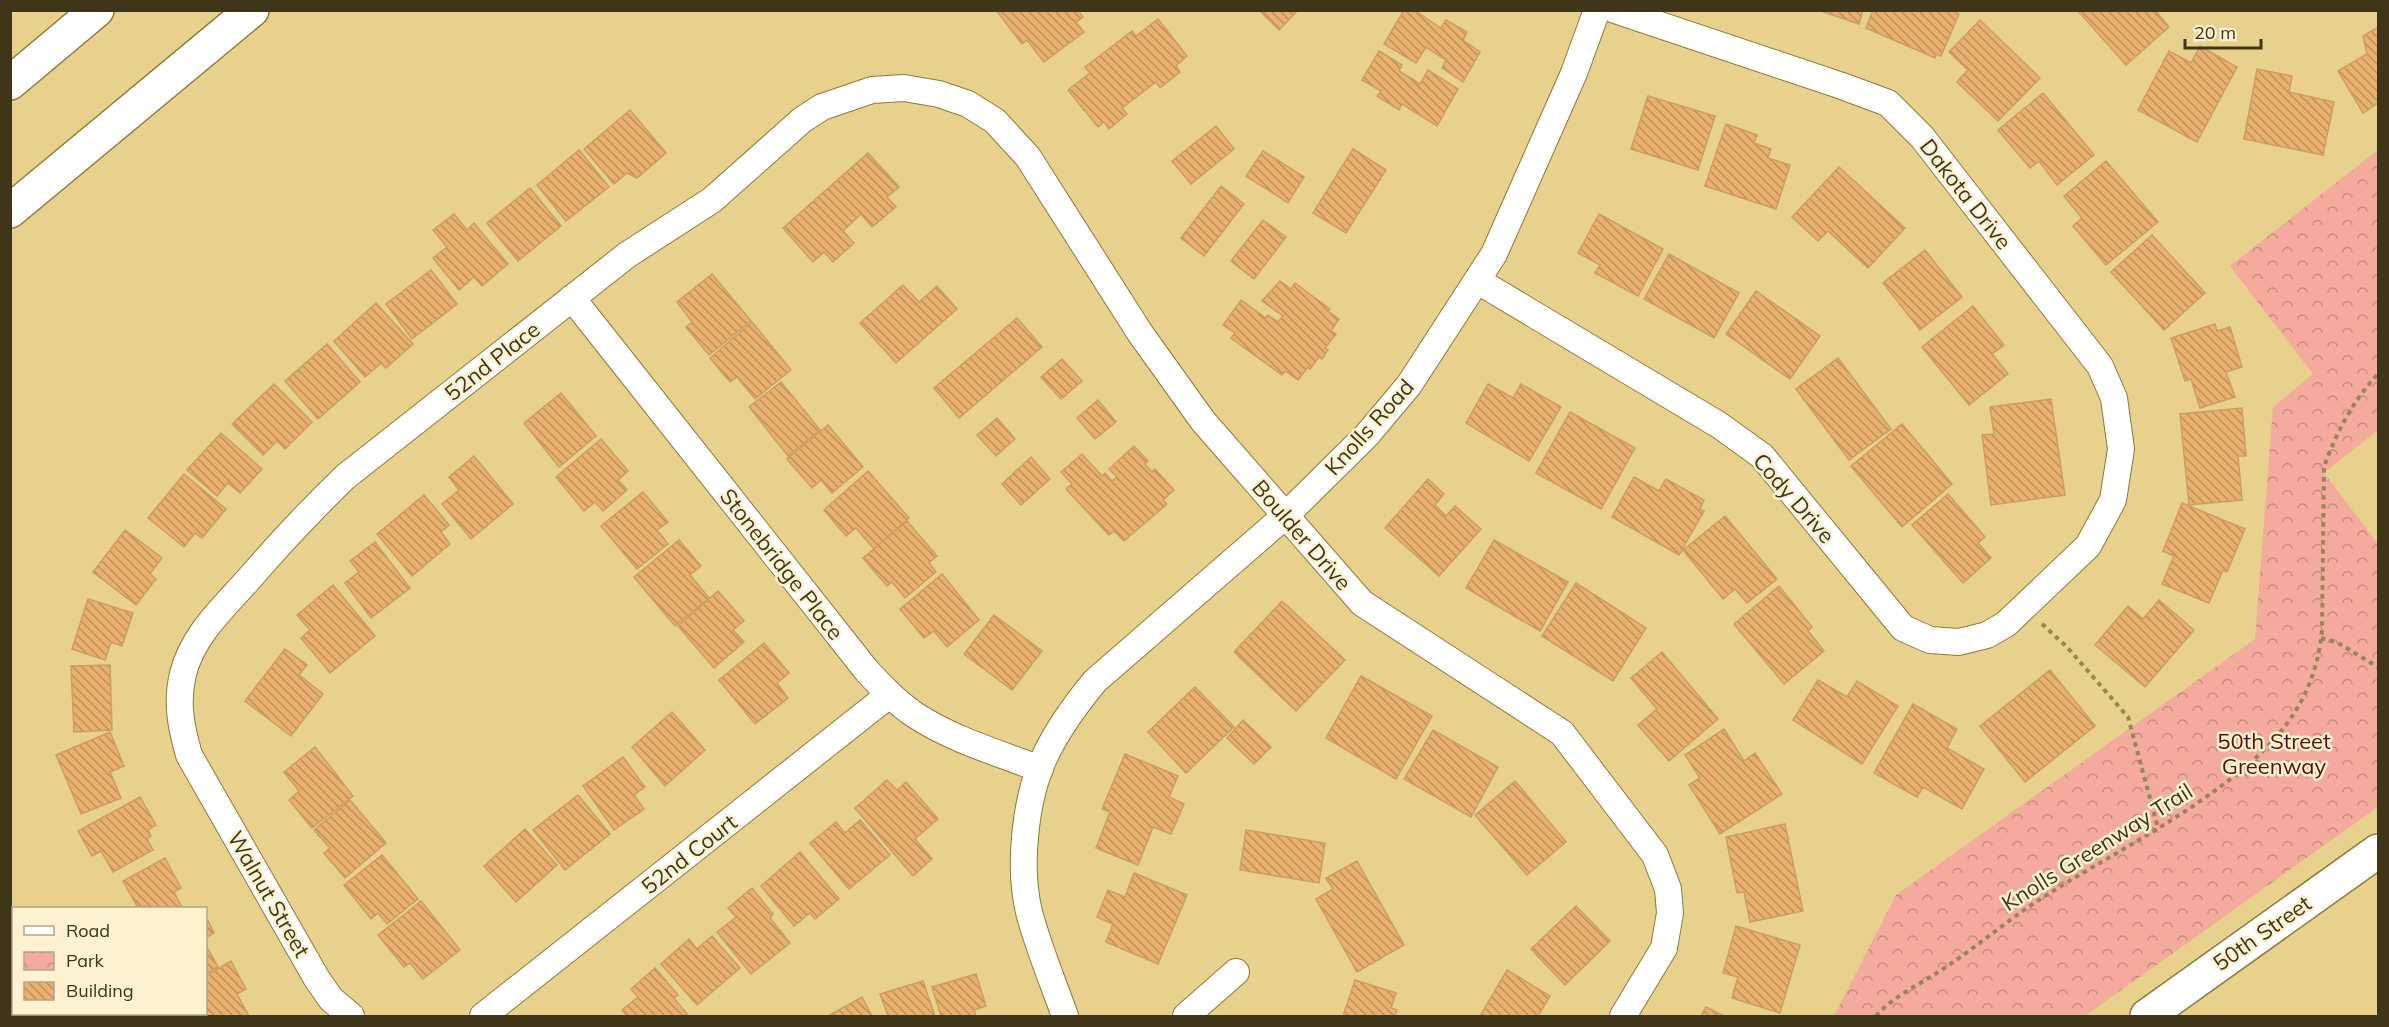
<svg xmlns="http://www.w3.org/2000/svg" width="2389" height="1027" font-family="Mulish,sans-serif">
<defs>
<pattern id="park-crowns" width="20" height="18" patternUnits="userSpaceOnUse" patternTransform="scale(1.5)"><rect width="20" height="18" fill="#f4aa9d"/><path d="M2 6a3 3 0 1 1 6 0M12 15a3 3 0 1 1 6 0" fill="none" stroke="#c78b7f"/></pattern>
<pattern id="building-back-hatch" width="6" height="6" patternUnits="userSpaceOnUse" patternTransform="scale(1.5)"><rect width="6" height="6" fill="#eab16e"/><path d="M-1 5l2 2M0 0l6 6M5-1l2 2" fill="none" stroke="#bf915a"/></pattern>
</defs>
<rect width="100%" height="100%" fill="#e8d08d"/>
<!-- park -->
<path fill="url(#park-crowns)" d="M2378 150V430L2324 473 2378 544V807L2085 1016H1834L1896 895 2255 639 2273 407 2313 374 2230 266Z"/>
<!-- building -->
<g fill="url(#building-back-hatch)" stroke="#cb9d67" stroke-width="1.5">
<path d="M996 10H1078L1083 17 1076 22 1084 32 1044 62 1027 40 1022 44Z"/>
<path d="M1259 10H1298L1279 30Z"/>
<path d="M1404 10H1414L1441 28 1446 20 1467 32 1463 40 1480 52 1463 82 1442 68 1446 60 1426 47 1416 63 1384 44Z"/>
<path d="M1818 10H1863L1859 24Z"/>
<path d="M1873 10H1951L1959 14 1941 56 1936 54 1935 58 1866 28Z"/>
<path d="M2155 10 2169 27 2126 65 2078 11Z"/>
<path d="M1158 19 1187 56 1176 66 1180 72 1160 88 1156 82 1122 108 1127 114 1109 129 1104 122 1098 127 1068 90 1090 73 1085 67 1132 31 1136 36Z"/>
<path d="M1980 20 2040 78 1998 121 1957 82 1968 70 1949 52Z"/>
<path d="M2378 27V103L2363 113 2338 71 2367 54 2363 36Z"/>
<path d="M2200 46 2237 67 2197 142 2138 110 2169 51 2191 63Z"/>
<path d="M1379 51 1402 65 1399 71 1420 84 1428 70 1458 89 1437 126 1402 104 1399 110 1377 96 1381 91 1362 80Z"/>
<path d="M2257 69 2292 76 2289 92 2334 102 2323 155 2244 139Z"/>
<path d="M2043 93 2094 155 2057 185 2039 161 2030 168 1998 130Z"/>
<path d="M1648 96 1715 116 1698 170 1631 149Z"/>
<path d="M630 110 666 153 637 178 627 173 614 184 584 149Z"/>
<path d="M1726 124 1757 135 1754 143 1771 149 1768 158 1790 165 1776 209 1705 186Z"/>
<path d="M1216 126 1234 149 1191 184 1172 161Z"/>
<path d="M1353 149 1386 170 1346 233 1313 213Z"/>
<path d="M579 150 609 187 566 221 537 185Z"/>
<path d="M1263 151 1304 177 1288 203 1246 176Z"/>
<path d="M868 153 899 187 887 197 896 207 872 227 861 214 843 231 854 243 833 262 824 252 813 262 783 228Z"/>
<path d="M2106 161 2158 222 2106 265 2073 226 2082 218 2064 196Z"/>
<path d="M1839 167 1905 228 1868 268 1828 231 1818 241 1792 217Z"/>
<path d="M1221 186 1244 204 1204 256 1181 238Z"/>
<path d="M530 188 561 226 518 261 487 223Z"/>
<path d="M454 214 467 230 474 223 508 264 482 286 474 277 459 290 433 258 447 247 433 230Z"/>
<path d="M1599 214 1663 249 1638 296 1595 273 1600 265 1578 253Z"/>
<path d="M1263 220 1286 237 1254 279 1231 261Z"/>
<path d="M2152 235 2205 293 2164 330 2111 272Z"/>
<path d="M1925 250 1962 297 1920 330 1883 283Z"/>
<path d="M1669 254 1739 293 1714 338 1644 299Z"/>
<path d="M431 270 457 304 412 339 386 304Z"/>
<path d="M712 274 751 321 709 355 686 327 692 322 677 302Z"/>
<path d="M1280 281 1291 289 1295 283 1330 309 1328 311 1339 319 1331 331 1336 334 1325 348 1328 350 1322 359 1319 357 1310 369 1308 367 1298 380 1285 371 1282 375 1231 338 1235 333 1223 325 1241 300 1266 318 1268 315 1278 322 1283 316 1262 301Z"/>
<path d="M903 285 919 302 937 286 957 309 896 363 860 323Z"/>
<path d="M1756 291 1820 336 1790 379 1726 334Z"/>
<path d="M376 303 413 344 386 368 381 363 365 377 334 341Z"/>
<path d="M1973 306 2004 345 1992 354 2008 374 1969 405 1922 347Z"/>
<path d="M1017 318 1042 347 959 418 934 388Z"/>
<path d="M752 322 791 370 755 399 737 377 730 382 710 358Z"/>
<path d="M2215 324 2217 331 2230 327 2242 367 2226 372 2235 397 2200 408 2191 379 2185 381 2171 338Z"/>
<path d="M327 344 360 382 318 419 285 381Z"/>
<path d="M1838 358 1891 429 1849 460 1796 389Z"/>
<path d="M1062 359 1082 381 1061 399 1041 377Z"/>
<path d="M781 382 820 430 788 456 749 407Z"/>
<path d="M274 384 312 422 285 449 277 441 263 455 232 424Z"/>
<path d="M1488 384 1513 398 1521 384 1561 407 1529 461 1466 423Z"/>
<path d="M561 393 596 436 559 467 524 423Z"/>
<path d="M2051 399 2065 495 1991 505 1982 435 1994 434 1990 407Z"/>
<path d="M1098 400 1116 422 1095 439 1077 418Z"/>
<path d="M2242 408 2246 456H2238L2242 500 2189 505 2180 414Z"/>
<path d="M1570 412 1635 448 1601 509 1536 473Z"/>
<path d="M997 418 1015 439 996 456 977 435Z"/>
<path d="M1902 424 1952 484 1902 527 1851 466Z"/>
<path d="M828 425 863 467 832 493 821 480 812 488 787 459Z"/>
<path d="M221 433 262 469 240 493 228 483 217 496 187 470Z"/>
<path d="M601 439 628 471 618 480 627 490 603 511 595 502 584 511 556 477Z"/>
<path d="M1134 446 1148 461 1145 464 1152 472 1155 469 1174 490 1163 500 1167 504 1124 541 1114 531 1109 535 1066 489 1072 484 1061 472 1082 454 1102 476 1105 473 1112 481 1117 477 1109 469Z"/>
<path d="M474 456 513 504 471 539 442 504 459 490 449 477Z"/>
<path d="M1031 457 1050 479 1021 505 1002 484Z"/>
<path d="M868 471 909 518 874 549 856 528 846 536 824 510Z"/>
<path d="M184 474 226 509 202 538 195 533 184 547 148 518Z"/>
<path d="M1634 477 1659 491 1666 479 1704 500 1700 509 1704 511 1679 555 1612 517Z"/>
<path d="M1428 479 1444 494 1435 505 1446 516 1455 506 1481 529 1439 576 1385 528Z"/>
<path d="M643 492 668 522 657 530 668 544 637 569 601 526Z"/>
<path d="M1948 494 1985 537 1978 543 1991 558 1963 583 1912 525Z"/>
<path d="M424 495 449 525 441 532 450 544 412 576 377 534Z"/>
<path d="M2182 503 2245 529 2227 572 2223 570 2209 603 2162 584 2174 556 2163 551Z"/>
<path d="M1725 516 1777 579 1747 603 1735 589 1723 599 1683 550Z"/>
<path d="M907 521 937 556 929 563 936 572 905 598 892 582 887 586 863 558Z"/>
<path d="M125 530 162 558 150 574 156 579 136 605 93 572Z"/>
<path d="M679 540 701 566 690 575 709 598 675 626 634 577Z"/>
<path d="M1494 540 1568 582 1540 631 1466 588Z"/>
<path d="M375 542 410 588 371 618 345 583 359 572 350 561Z"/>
<path d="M942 574 979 620 947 647 934 631 924 638 900 609Z"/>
<path d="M1576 583 1646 628 1613 681 1542 636Z"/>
<path d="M333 585 375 636 330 673 301 638 310 630 297 615Z"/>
<path d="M1779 586 1812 627 1808 631 1824 651 1784 684 1734 624Z"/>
<path d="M718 591 744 621 733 630 744 642 714 668 678 626Z"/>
<path d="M88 599 133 613 122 646 111 642 105 660 72 649Z"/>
<path d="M2159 600 2194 630 2145 687 2095 645 2128 606 2143 619Z"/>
<path d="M1282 601 1345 660 1296 711 1234 652Z"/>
<path d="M994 615 1042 651 1012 690 964 654Z"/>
<path d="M764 643 789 673 777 683 788 698 755 724 719 680Z"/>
<path d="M285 649 307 665 299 675 323 694 291 736 245 701Z"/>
<path d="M1662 652 1718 719 1669 761 1638 725 1657 709 1631 678Z"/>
<path d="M110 665 112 730 74 732 71 666Z"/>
<path d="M2050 670 2095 726 2025 782 1980 726Z"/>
<path d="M1361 676 1432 716 1396 779 1326 738Z"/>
<path d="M1818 680 1847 697 1857 681 1898 706 1862 764 1793 720Z"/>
<path d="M1195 687 1234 727 1186 773 1148 732Z"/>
<path d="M1913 704 1957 729 1947 748 1984 769 1962 809 1923 787 1917 797 1874 773Z"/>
<path d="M672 712 705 750 665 786 632 747Z"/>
<path d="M1243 720 1271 747 1254 764 1227 738Z"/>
<path d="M1724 729 1744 761 1755 753 1782 794 1720 834 1689 785 1700 778 1685 755Z"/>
<path d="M1433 730 1498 767 1471 817 1404 779Z"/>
<path d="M110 732 124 766 110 772 121 798 81 814 56 755Z"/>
<path d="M315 747 353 796 312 828 289 800 299 791 284 772Z"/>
<path d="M1125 754 1178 776 1169 797 1184 804 1171 834 1153 827 1138 865 1096 848 1110 812 1102 809Z"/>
<path d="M623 757 645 787 634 795 644 809 614 830 583 786Z"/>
<path d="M887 780 897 790 906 782 938 819 915 839 932 859 913 876 855 808Z"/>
<path d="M1515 781 1566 842 1527 875 1475 815Z"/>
<path d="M578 795 610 834 565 870 533 830Z"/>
<path d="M140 797 156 825 148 830 151 836 147 839 153 850 113 872 101 851 92 856 78 831Z"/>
<path d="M350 800 386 843 345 878 324 853 330 848 314 830Z"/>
<path d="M860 820 890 855 849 889 810 843 836 822 845 833Z"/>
<path d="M1785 824 1803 911 1750 922 1744 892 1737 893 1726 837Z"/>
<path d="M525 829 557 865 516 902 484 866Z"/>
<path d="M1246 830 1325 843 1319 883 1240 870Z"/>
<path d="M800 852 839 899 815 919 810 913 794 926 761 886Z"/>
<path d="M382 855 418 899 387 924 378 913 371 919 344 885Z"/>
<path d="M165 858 181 888 174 892 182 907 179 908H138L123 881Z"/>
<path d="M1357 861 1404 945 1357 972 1316 899 1333 889 1326 878Z"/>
<path d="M1134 873 1187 895 1158 964 1106 942 1113 924 1097 917 1108 890 1125 897Z"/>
<path d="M752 888 773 914 770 918 790 943 751 974 717 932 736 917 728 908Z"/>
<path d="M421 901 460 950 423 979 410 963 404 967 378 935Z"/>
<path d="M1576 906 1610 941 1565 985 1531 949Z"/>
<path d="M206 917 214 933 206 938Z"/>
<path d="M1736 926 1800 945 1780 1013 1732 998 1738 977 1723 973Z"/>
<path d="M712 936 740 968 697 1005 661 964 689 939 697 949Z"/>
<path d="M206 945 218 967 206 974Z"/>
<path d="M231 961 246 989 237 994 249 1016H194L192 1014H206V976Z"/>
<path d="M655 968 678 995 674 998 687 1014 684 1016H627L622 1010 638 997 631 989Z"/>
<path d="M1507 970 1550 996 1538 1016H1480Z"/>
<path d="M976 974 986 1006 974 1010 976 1016H941L932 987Z"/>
<path d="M1355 980 1396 993 1391 1008 1397 1010 1395 1016H1343Z"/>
<path d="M923 981 935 1016H888L880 994Z"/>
<path d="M862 997 872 1016H828Z"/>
<path d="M1706 1007 1724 1016H1701Z"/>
</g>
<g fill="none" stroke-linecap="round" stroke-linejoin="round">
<defs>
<g id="street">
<path d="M1478 281 1719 425 1762 456 1903 628 1930 640 1959 642 1987 635 2006 624 2088 546 2113 500 2121 449 2114 398 2100 366 1922 137 1888 103 1842 86 1615 10"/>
<path d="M572 298 867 671C882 687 897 703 915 715 953 740 999 753 1040 769"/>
<path d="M351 1016 331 999 317 979 189 755C181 727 176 702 183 674 192 636 223 608 248 580 279 544 311 510 345 477L627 255 712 200 802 120 822 107 872 90 904 88 939 94 968 104 995 121 1028 157 1140 333 1203 421 1362 603 1562 733 1655 855 1668 889 1670 913 1664 948 1623 1016"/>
<path d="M483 1016 889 695"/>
<path d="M1065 1016C1053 982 1038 947 1029 912 1018 866 1025 796 1046 754 1059 727 1076 704 1095 681L1285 516 1367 435 1409 385 1494 254 1574 73 1597 10"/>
<path d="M1186 1016 1236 972"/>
</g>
<path id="secondary" d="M2147 1016 2378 851"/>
<g id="highway">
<path d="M10 83 97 10"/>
<path d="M10 211 252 10"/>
</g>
</defs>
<!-- street casing -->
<use href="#street" stroke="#917938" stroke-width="28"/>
<!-- secondary casing -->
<use href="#secondary" stroke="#917938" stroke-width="36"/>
<!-- highway casing -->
<use href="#highway" stroke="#917938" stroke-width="36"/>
<!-- path -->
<g stroke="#988756" stroke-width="4" stroke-dasharray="4.5 4.5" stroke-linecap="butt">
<path d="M2042 624 2067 647 2128 717 2158 828"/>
<path d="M2321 638 2338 643 2378 667"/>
<path d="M1876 1016C1894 995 1923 983 1946 967 1979 945 2009 919 2042 898 2092 866 2144 839 2193 806 2260 760 2314 716 2322 630L2324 467C2336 433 2354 399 2378 374"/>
</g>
<!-- street -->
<use href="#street" stroke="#fff" stroke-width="26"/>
<!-- secondary -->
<use href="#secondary" stroke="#fff" stroke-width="33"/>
<!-- highway -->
<use href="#highway" stroke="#fff" stroke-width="33"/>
<!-- rail -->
<g stroke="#635732" stroke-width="4.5" stroke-dasharray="10 10" stroke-linecap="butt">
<path d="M10 921 14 926"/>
<path d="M64 1014 65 1016"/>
</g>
</g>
<g text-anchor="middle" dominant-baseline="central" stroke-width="5" stroke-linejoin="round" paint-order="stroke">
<!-- street labels -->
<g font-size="22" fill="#3f361a" stroke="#fef2d1">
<text transform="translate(1966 194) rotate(52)">Dakota Drive</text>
<text transform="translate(492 361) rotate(-38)">52nd Place</text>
<text transform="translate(1369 427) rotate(-48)">Knolls Road</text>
<text transform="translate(1794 498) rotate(49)">Cody Drive</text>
<text transform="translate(1302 535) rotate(49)">Boulder Drive</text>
<text transform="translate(782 564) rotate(52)">Stonebridge Place</text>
<text transform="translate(2097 847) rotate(-32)">Knolls Greenway Trail</text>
<text transform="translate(689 854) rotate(-38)">52nd Court</text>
<text transform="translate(269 894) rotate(60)">Walnut Street</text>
<text transform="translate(2262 933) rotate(-35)">50th Street</text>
</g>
<!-- park labels -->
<g font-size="22" fill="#5a0d06" stroke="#fef2d1">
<text x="2274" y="741">50th Street<tspan x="2274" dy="25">Greenway</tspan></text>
</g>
</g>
<!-- border -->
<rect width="2389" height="1027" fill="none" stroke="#3f361a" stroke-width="24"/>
<!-- legend -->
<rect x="12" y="907" width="195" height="108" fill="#fef2d1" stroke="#b2a788" stroke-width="1.5"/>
<rect x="24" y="926" width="30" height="9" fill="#ffffff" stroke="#b2a788" stroke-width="1.5"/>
<text x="66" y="937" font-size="18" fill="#3f361a">Road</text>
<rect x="24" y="952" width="30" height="18" fill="url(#park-crowns)" stroke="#b2a788" stroke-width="1.5"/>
<text x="66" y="967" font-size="18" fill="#3f361a">Park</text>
<rect x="24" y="982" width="30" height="18" fill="url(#building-back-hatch)" stroke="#b2a788" stroke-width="1.5"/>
<text x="66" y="997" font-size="18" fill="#3f361a">Building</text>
<!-- scale -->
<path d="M2185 39v9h76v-9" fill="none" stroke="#3f361a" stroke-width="3"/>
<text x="2194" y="39" font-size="18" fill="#3f361a" stroke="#fef2d1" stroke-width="4.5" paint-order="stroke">20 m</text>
</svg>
